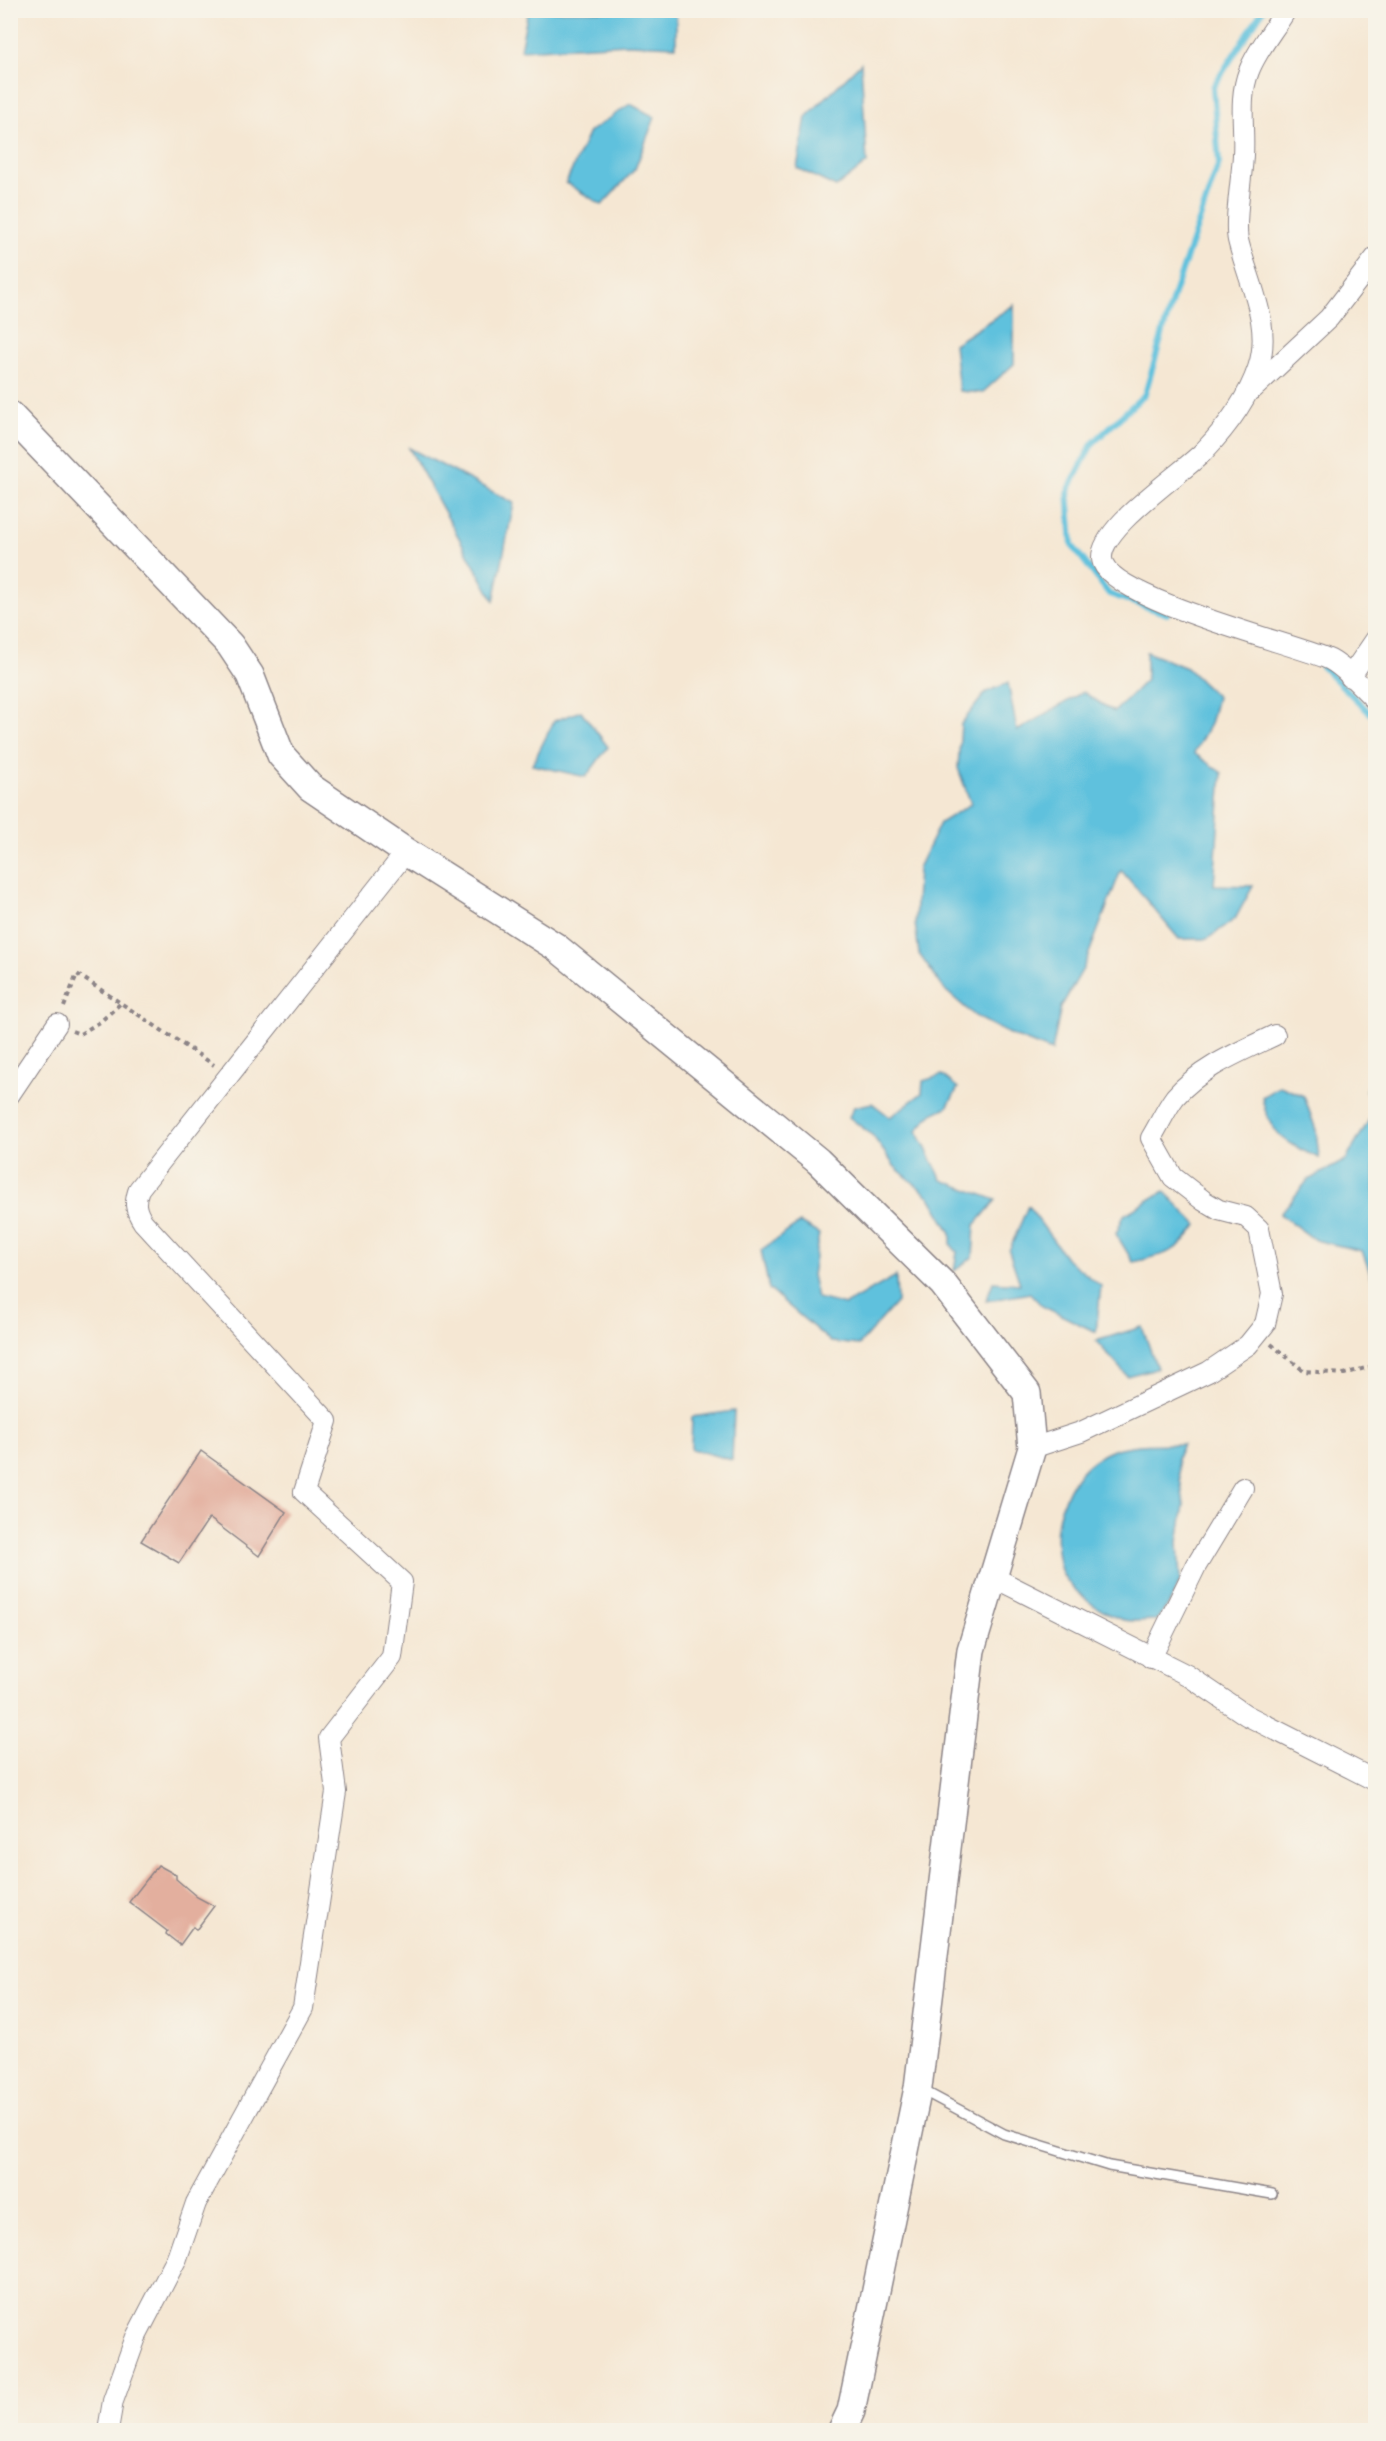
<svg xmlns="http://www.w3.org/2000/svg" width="1386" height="2441" font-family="'Old Standard TT',serif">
<rect width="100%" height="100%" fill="#f7f3e8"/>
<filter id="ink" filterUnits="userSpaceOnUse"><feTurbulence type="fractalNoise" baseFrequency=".0167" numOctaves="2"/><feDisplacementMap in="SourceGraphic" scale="12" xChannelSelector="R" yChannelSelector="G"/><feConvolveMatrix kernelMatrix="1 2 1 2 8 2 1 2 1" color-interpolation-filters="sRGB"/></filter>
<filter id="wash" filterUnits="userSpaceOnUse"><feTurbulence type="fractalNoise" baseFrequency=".008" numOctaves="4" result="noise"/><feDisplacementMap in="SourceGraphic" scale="24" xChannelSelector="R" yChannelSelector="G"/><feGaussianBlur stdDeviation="1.35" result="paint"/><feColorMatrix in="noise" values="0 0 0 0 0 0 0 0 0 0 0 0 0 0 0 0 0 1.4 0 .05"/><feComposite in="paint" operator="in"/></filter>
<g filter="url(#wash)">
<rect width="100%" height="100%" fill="#f5e7d3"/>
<!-- water -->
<g fill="#5fc1dd" stroke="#40728c" stroke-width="1.5">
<path d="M528 11H676V46L628 44 520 50Z"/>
<path d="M861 63 867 163 836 187 797 168 806 117Z"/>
<path d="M630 104 655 117 635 169 602 205 566 183 589 132Z"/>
<path d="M1014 305V364L982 393 959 391 954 344Z"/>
<path d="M409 448 514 503 494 601Z"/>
<path d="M1146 652 1187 668 1217 697 1210 724 1194 753 1222 773 1214 885 1253 886 1235 919 1207 939H1179L1121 870 1083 969 1061 1007 1052 1051 1011 1035 975 1016 945 990 919 954 915 923 918 868 940 823 971 804 958 768 961 724 986 692 1008 683 1017 731 1083 692 1114 712 1146 680Z"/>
<path d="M581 711 608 747 586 777 532 765 554 721Z"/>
<path d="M1375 1072V1286L1362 1251 1315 1240 1280 1214 1308 1180 1346 1160 1372 1115 1366 1089Z"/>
<path d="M942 1075 958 1088 947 1107 930 1115 917 1131 942 1180 996 1200 975 1225 973 1257 954 1271 957 1252 951 1245V1233L930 1197 895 1167 873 1136 849 1117 854 1107 872 1103 890 1117 922 1093 923 1081Z"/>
<path d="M1280 1086 1304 1096 1316 1130 1319 1158C1287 1144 1268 1133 1262 1097Z"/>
<path d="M1164 1191 1197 1225C1179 1253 1164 1255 1133 1262L1116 1234 1124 1215Z"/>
<path d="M1028 1206 1067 1259 1101 1286 1096 1332 1042 1306 1030 1293 986 1301 993 1282 1020 1284 1009 1251Z"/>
<path d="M800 1223 819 1234 812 1275 817 1298 845 1305 896 1276 897 1302 859 1345 831 1342 769 1289 761 1250Z"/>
<path d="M1142 1327 1157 1368 1127 1376 1096 1341Z"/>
<path d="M734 1411 732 1460 691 1449 692 1417Z"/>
<path d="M1183 1444 1177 1458 1184 1505 1178 1542 1180 1581 1169 1604 1156 1620C1146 1620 1130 1623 1120 1619 1098 1611 1076 1594 1063 1575 1060 1570 1059 1563 1058 1557 1051 1518 1068 1471 1106 1453 1129 1442 1158 1445 1183 1444Z"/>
</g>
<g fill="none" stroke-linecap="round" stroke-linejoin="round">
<!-- stream -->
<g stroke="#5fc1dd" stroke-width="6">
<path d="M1167 614 1109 594 1072 545 1068 491 1092 444 1145 394 1174 294 1219 163 1213 87 1263 10"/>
<path d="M1322 666 1376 719"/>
</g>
</g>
<g id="blocks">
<!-- building -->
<g fill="#e3af9e">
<path d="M201 1451 286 1512 259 1556 209 1518 179 1563 141 1541Z"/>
<path d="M158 1865 176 1875V1879L197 1897 214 1906 196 1930 193 1927 180 1945 166 1934 167 1931 129 1902Z"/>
</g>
</g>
</g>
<g filter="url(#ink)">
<use href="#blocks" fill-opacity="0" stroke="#8c8487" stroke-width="1.5"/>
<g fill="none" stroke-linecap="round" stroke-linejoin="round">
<defs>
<path id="lane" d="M920 2089 1004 2134 1109 2166 1272 2194"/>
<g id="street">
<path d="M1286 10C1274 30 1257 50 1249 71 1238 99 1245 127 1243 155 1242 177 1234 221 1238 240 1248 282 1273 325 1258 368 1248 398 1226 428 1204 451 1185 472 1091 532 1103 563 1118 600 1286 642 1326 658 1341 663 1364 689 1376 701"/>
<path d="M1253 389 1329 318 1376 257"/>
<path d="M1350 677 1376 639"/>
<path d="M10 1094 57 1024"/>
<path d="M1032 1448 1081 1432 1208 1372 1248 1345 1265 1324 1272 1294 1259 1229 1246 1217 1219 1210 1204 1201 1173 1177 1151 1138C1159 1125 1166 1109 1175 1097 1201 1067 1240 1052 1275 1035"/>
<path d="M993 1577 1187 1675 1246 1715 1376 1781"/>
<path d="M1151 1658 1196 1566 1243 1488"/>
<path d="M108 2430 113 2401 136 2337 177 2258 196 2203 303 2008 336 1792 329 1738 392 1657 402 1582 304 1492 327 1421 143 1222C135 1210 134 1202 139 1189L406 852"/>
</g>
<path id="secondary" d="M10 415 230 645 250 675 281 755 310 787 406 852 556 947 818 1161 943 1284 1027 1393 1032 1448 971 1650 918 2088 851 2411 842 2430"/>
</defs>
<!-- lane casing -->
<use href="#lane" stroke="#8c8487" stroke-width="12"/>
<!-- street casing -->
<use href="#street" stroke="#8c8487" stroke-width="22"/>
<!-- secondary casing -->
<use href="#secondary" stroke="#8c8487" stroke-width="30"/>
<!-- path -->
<g stroke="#8c8487" stroke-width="4" stroke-dasharray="4.5 4.5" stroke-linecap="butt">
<path d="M64 1007 77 974 214 1065"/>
<path d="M72 1031 80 1034 100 1022 121 1003"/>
<path d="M1271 1344 1304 1371 1344 1374 1376 1365"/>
</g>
<!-- lane -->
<use href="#lane" stroke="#fff" stroke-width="9"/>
<!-- street -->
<use href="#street" stroke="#fff" stroke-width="20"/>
<!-- secondary -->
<use href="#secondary" stroke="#fff" stroke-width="27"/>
</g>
</g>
<!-- margin -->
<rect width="1386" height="2441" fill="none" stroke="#f7f3e8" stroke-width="36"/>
</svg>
